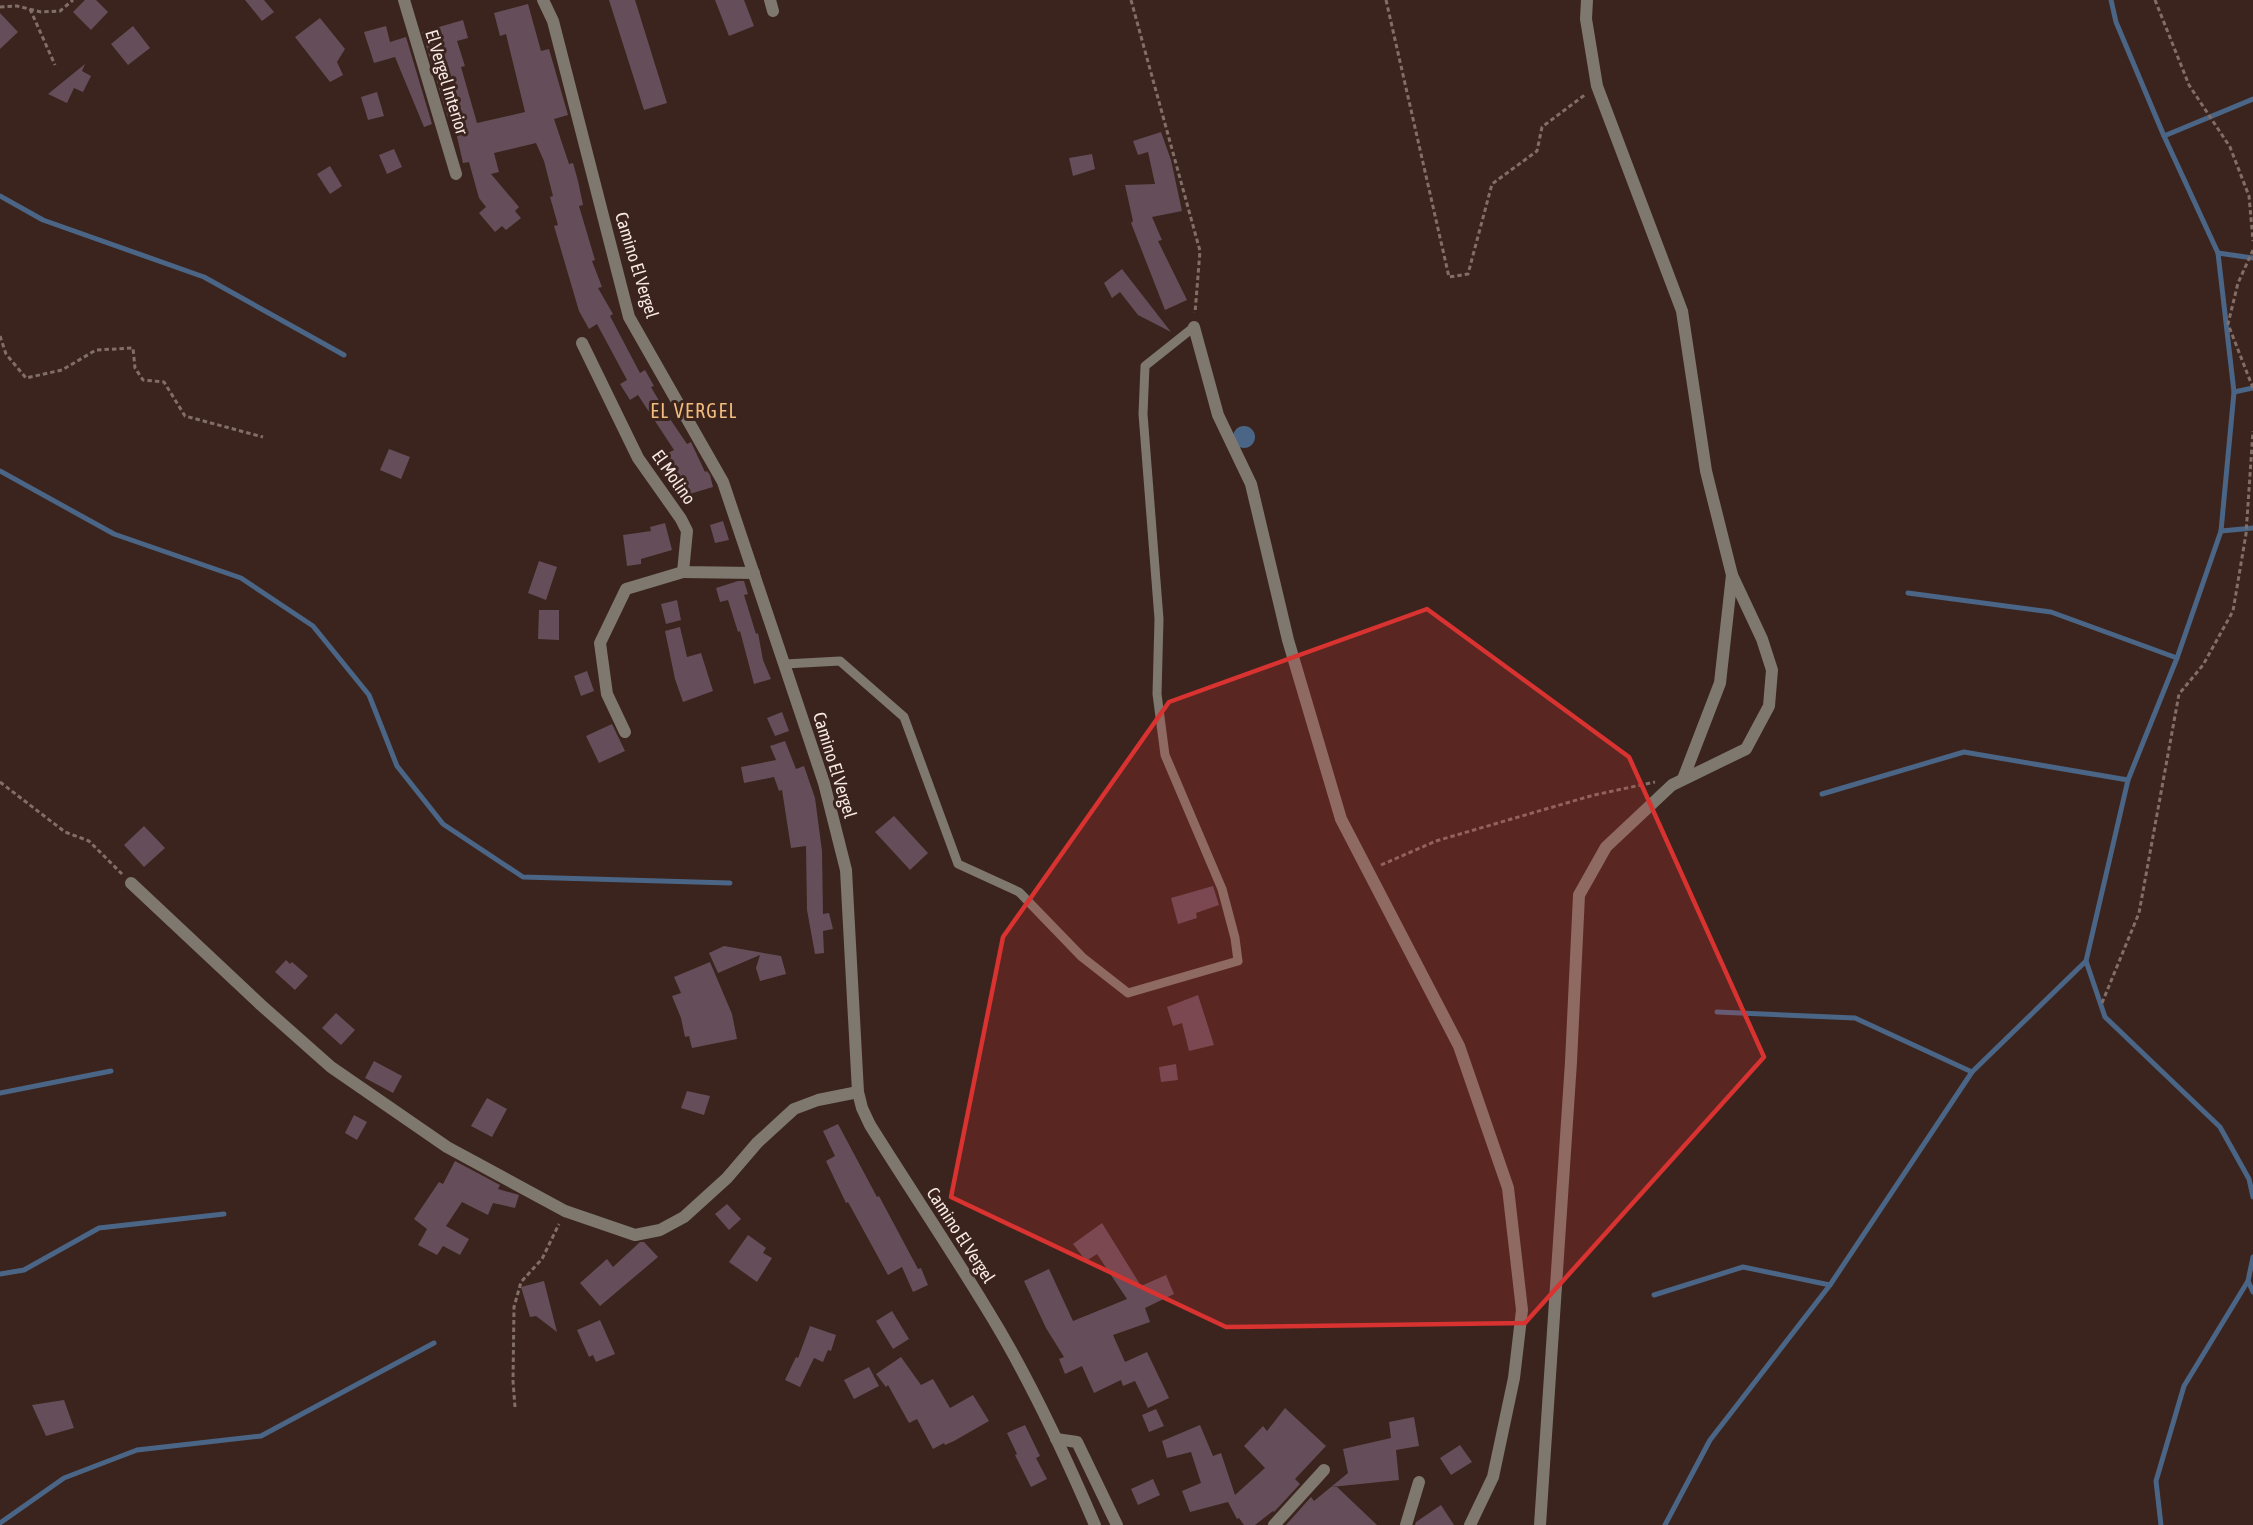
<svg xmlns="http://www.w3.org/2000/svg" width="2253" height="1525" font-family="'Asap Condensed',sans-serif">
<rect width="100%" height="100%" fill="#3a241d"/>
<!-- water -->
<circle fill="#4a6585" cx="1244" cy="437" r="11"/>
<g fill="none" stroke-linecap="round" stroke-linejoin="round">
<!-- stream -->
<g stroke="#4a6585" stroke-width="5">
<path d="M2111 0 2116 22 2164 136 2218 253 2234 392 2221 531 2177 658 2128 780 2086 961 2105 1017 2220 1127 2249 1179 2253 1197"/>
<path d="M2164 136 2253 99"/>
<path d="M0 196 43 220 204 277 344 355"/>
<path d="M2218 253 2253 258"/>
<path d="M2234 392 2253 388"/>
<path d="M0 471 114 534 241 578 313 626 369 695 397 766 443 824 523 877 730 883"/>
<path d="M2221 531 2253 528"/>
<path d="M1908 593 2051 612 2177 658"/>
<path d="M1822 794 1964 752 2128 780"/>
<path d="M1717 1012 1855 1018 1972 1072"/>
<path d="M0 1093 111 1071"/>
<path d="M2253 1257 2248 1281 2253 1292"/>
<path d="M0 1274 24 1270 99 1228 224 1214"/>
<path d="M1654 1295 1743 1267 1830 1285"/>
<path d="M0 1523 64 1478 137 1450 261 1436 434 1343"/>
<path d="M1665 1525 1710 1440 1830 1285 1972 1072 2086 961"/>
<path d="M2161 1525 2156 1481 2184 1386 2248 1281"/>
</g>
</g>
<!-- building -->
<g fill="#654e59">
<path d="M85 0H96L108 12 91 30 73 12Z"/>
<path d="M245 0H264L274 12 262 21Z"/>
<path d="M609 0H635L667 103 644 110Z"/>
<path d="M715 0H744L754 26 729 36Z"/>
<path d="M528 4 541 51 549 49 568 115 554 119 569 164 573 163 578 181 583 205 579 206 595 260 592 261 602 287 598 288 613 314 610 316 640 373 645 370 654 386 651 387 668 416 687 444 691 442 705 472 707 471 710 475 713 487 683 496 675 469 671 471 664 455 674 450 638 395 630 400 620 384 627 380 597 324 589 329 579 311 554 226 558 225 550 197 553 196 544 161 536 143 494 153 499 172 491 174 519 207 515 211 521 218 506 230 502 226 495 232 479 213 486 207 479 198 469 162 463 163 453 119 448 118 422 32 463 20 468 38 457 41 465 66 461 67 477 123 525 112 506 34 500 36 494 13Z"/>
<path d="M0 13 18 32 0 49Z"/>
<path d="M320 18 345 49 337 62 343 75 330 82 295 37Z"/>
<path d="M133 26 150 48 128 65 111 44Z"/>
<path d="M386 26 390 42 406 37 432 124 424 127 395 57 374 63 364 32Z"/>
<path d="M85 64 82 71 91 76 83 92 74 88 67 103 48 94Z"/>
<path d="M377 92 384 116 368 120 361 97Z"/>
<path d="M1161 132 1171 160 1182 211 1152 217 1162 240 1158 241 1187 300 1165 310 1131 223 1133 221 1125 185 1155 184 1148 152 1138 155 1133 141Z"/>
<path d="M394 149 402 167 387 174 379 155Z"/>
<path d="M1092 154 1095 169 1073 176 1069 158Z"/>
<path d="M330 166 342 186 330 194 317 174Z"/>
<path d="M1122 269 1171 332 1138 315 1120 292 1112 298 1104 283Z"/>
<path d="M389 449 410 457 401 479 380 470Z"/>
<path d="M723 521 729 540 715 543 710 525Z"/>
<path d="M665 523 672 550 641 559V564L627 566 623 535 651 531 650 527Z"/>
<path d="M539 561 557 567 546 600 528 593Z"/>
<path d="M738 581H744L748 594 744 595 756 634 758 633 763 660 771 679 754 684 740 631 738 632 728 600 720 602 716 588Z"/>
<path d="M677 600 681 620 666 624 661 604Z"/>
<path d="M539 610H559V640L538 639Z"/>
<path d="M680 627 687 657 701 653 713 691 683 702 675 679 665 631Z"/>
<path d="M587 671 594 691 581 696 574 676Z"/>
<path d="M782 712 789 731 775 736 767 718Z"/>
<path d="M612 724 625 751 599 763 586 736Z"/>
<path d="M785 741 796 769 804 766 815 798 822 851 823 914 829 913 833 929 823 931 824 953 815 954 807 910 806 846 791 848 782 790 779 791 774 777 744 783 741 767 776 760 770 746Z"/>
<path d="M894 816 928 853 910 870 875 832Z"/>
<path d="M144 826 165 848 144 867 124 845Z"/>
<path d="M1213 886 1219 905 1196 913 1197 918 1178 924 1171 898Z"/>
<path d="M724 946 781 956 786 974 760 981 756 968 760 955 718 973 709 953Z"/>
<path d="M286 960 290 964 292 962 308 976 295 990 275 972Z"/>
<path d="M710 962 732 1014 737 1039 692 1048 689 1036 685 1037 681 1018 672 996 681 993 674 977Z"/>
<path d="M1198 995 1214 1045 1189 1051 1182 1023 1173 1026 1167 1007Z"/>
<path d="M336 1013 355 1030 341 1045 322 1028Z"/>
<path d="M374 1061 402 1076 393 1093 365 1078Z"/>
<path d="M1176 1064 1178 1080 1161 1082 1159 1067Z"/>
<path d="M687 1091 710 1096 704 1115 681 1108Z"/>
<path d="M487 1098 507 1109 492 1137 471 1126Z"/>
<path d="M354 1115 367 1122 357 1140 345 1133Z"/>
<path d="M838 1124 877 1197 879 1196 918 1269 921 1268 928 1285 913 1292 902 1267 888 1275 848 1202 846 1203 826 1161 835 1156 823 1131Z"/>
<path d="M455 1161 500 1185 498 1189 519 1195 515 1208 493 1203 488 1215 462 1202 446 1226 469 1239 460 1255 443 1246 437 1255 418 1245 427 1229 414 1219 439 1182 443 1184Z"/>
<path d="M727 1204 741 1219 729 1230 715 1214Z"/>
<path d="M1102 1223 1141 1286 1166 1275 1174 1294 1145 1308 1150 1322 1113 1335 1125 1362 1147 1352 1169 1398 1148 1408 1135 1381 1123 1386 1121 1380 1094 1393 1082 1366 1065 1374 1059 1359 1064 1357 1046 1328 1024 1281 1049 1269 1073 1321 1127 1299 1097 1254 1086 1261 1073 1244Z"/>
<path d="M748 1235 766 1248 763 1253 772 1258 757 1282 729 1262Z"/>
<path d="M640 1242H644L658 1257 600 1306 580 1283 607 1259 613 1267Z"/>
<path d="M544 1281 557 1332 536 1316 530 1317 521 1287Z"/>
<path d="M892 1311 909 1339 893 1349 876 1321Z"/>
<path d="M600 1320 615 1354 596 1362 593 1355 589 1357 577 1330Z"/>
<path d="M810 1326 836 1335 831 1351 828 1350 823 1362 814 1358 800 1387 785 1380 796 1357 798 1358Z"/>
<path d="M901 1357 921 1385 933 1379 950 1408 973 1395 989 1421 954 1441 945 1445 944 1443 933 1449 917 1419 909 1423 888 1385 886 1387 876 1374Z"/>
<path d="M869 1367 879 1386 854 1399 844 1380Z"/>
<path d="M64 1400 74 1428 46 1436 32 1405Z"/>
<path d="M1285 1408 1326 1446 1295 1479 1300 1484 1274 1512 1273 1511 1255 1525H1244L1239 1518 1237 1519 1228 1502 1190 1512 1182 1491 1201 1483 1191 1452 1167 1458 1162 1441 1200 1425 1213 1456 1221 1453 1235 1495 1265 1468 1244 1446 1263 1426 1267 1431Z"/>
<path d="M1156 1409 1164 1426 1149 1432 1142 1415Z"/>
<path d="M1414 1417 1419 1446 1396 1450 1399 1480 1331 1487 1348 1473 1343 1449 1391 1438 1389 1422Z"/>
<path d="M1025 1425 1040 1456 1036 1458 1047 1479 1031 1487 1015 1455 1017 1454 1007 1433Z"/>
<path d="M1460 1445 1472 1462 1451 1475 1440 1458Z"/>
<path d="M1153 1479 1160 1495 1138 1505 1131 1489Z"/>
<path d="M1331 1487H1337L1377 1525H1286L1311 1497 1314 1501Z"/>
<path d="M1441 1505 1454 1525H1415L1416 1522Z"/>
</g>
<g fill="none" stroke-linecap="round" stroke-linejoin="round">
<!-- path -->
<g stroke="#826e68" stroke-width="3" stroke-dasharray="4.5 3" stroke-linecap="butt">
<path d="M1131 0 1200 251 1195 313"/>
<path d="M1386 0 1449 277 1468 274 1492 184 1537 151 1542 127 1586 94"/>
<path d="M2155 0 2189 85 2230 147 2249 196 2253 241"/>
<path d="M0 7 17 6 41 12 60 11 73 0"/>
<path d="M30 9 55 65"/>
<path d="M2253 250 2238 283 2228 324 2253 388"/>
<path d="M0 336 6 354 26 378 62 370 96 350 133 348 135 368 143 380 164 382 185 416 263 437"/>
<path d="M0 782 65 832 89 841 122 874"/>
<path d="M1381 865 1436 841 1594 795 1655 782"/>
<path d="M2102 1003 2139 913 2179 694 2203 665 2233 611 2246 534 2253 431"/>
<path d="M515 1407 513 1381 514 1307 521 1282 542 1259 559 1224"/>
</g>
<!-- service -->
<path stroke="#7e786e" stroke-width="9" d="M785 664 840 661 904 717 958 864 1019 892 1082 957 1128 993 1238 961 1235 938 1222 889 1165 755 1157 694 1159 619 1143 414 1145 366 1194 327"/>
<!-- minor -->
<g stroke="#7e786e" stroke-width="12">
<path d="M404 0 456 174"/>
<path d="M770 0 773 11"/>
<path d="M1194 327 1218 415 1251 484 1288 640 1341 819 1459 1046 1508 1188 1522 1310 1514 1378 1493 1477 1470 1525"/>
<path d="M582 343 638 458 681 519 687 531 683 572 754 573"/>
<path d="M625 732 607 694 600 643 626 589 683 572"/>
<path d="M1683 779 1720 683 1732 575"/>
<path d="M131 883 261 1005 331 1067 447 1147 565 1211 635 1235 660 1230 684 1217 727 1178 757 1143 794 1109 818 1100 858 1092"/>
<path d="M1056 1439 1077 1442 1117 1525"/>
<path d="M1274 1525 1324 1470"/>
<path d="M1406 1525 1419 1482"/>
<path d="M1540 1525 1571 1062 1579 895 1606 847 1672 785 1746 749 1769 706 1772 670 1762 639 1732 575 1706 471 1682 311 1597 86 1586 19 1587 0"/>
</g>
<!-- tertiary -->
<path stroke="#7e786e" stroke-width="12" d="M543 0 553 21 629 317 723 482 824 783 846 870 858 1092 862 1108 870 1125C908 1186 948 1245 985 1306 1028 1375 1063 1450 1095 1525"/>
</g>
<!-- marked area -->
<path fill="#d83231" fill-opacity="0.2" stroke="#d83231" stroke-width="4.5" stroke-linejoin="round" d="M1427 609 1629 757 1764 1057 1525 1323 1226 1327 951 1197 1003 937 1169 702Z"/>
<g text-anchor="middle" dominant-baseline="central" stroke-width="6" stroke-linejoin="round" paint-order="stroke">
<!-- street labels -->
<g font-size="18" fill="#f8e9e4" stroke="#3a241d">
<text transform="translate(447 82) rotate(73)">El Vergel Interior</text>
<text transform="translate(637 265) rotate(73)">Camino El Vergel</text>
<text transform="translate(674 477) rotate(55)">El Molino</text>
<text transform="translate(835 765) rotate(73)">Camino El Vergel</text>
<text transform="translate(961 1235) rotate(57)">Camino El Vergel</text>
</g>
<!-- neighbourhood labels -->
<g font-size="20" letter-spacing="1.5" fill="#f1bc7e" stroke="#3a241d">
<text x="694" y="410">EL VERGEL</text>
</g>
</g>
</svg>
